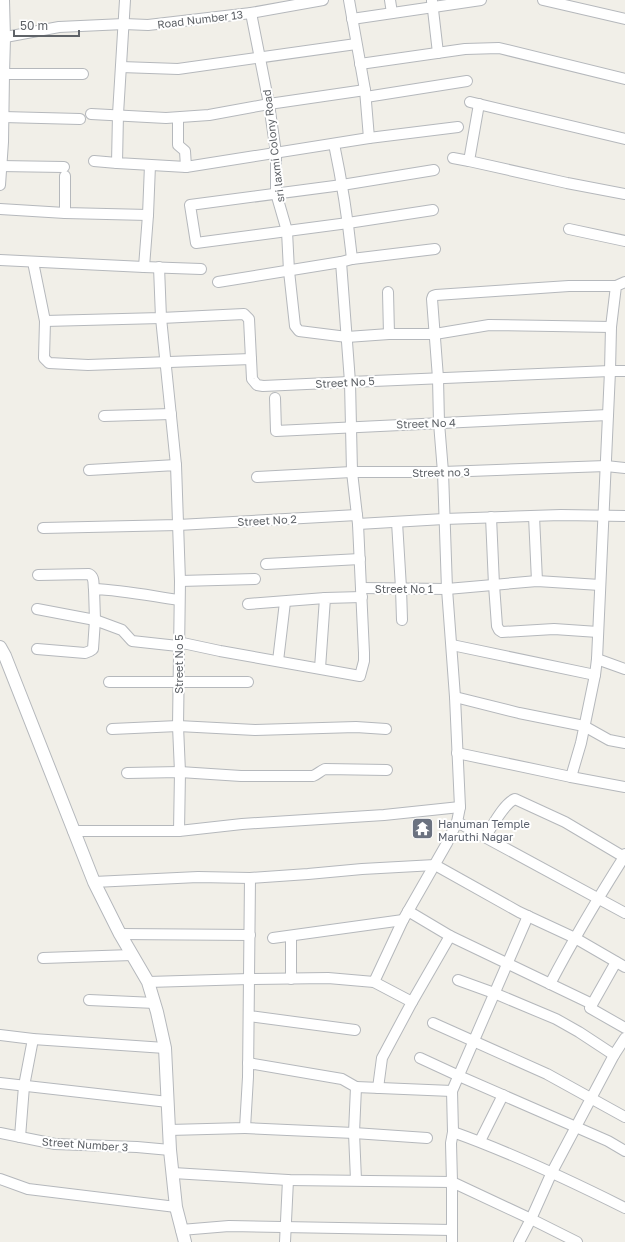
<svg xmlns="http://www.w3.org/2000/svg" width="625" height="1242" font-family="'Golos Text',sans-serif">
<rect width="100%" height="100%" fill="#f1efe8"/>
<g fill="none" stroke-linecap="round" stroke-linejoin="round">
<defs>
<g id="minor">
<path d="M4 0 5 38 4 74H83"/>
<path d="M125 0 118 114 117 163 186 167 369 138 458 127"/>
<path d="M349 0 365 90 369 138"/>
<path d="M390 0 392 13"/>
<path d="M543 0 625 19"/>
<path d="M432 1 438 53"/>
<path d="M251 13 269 104 276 153V193L287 231 289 271 295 326 299 331 347 337 389 334H435L489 325 611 327"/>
<path d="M352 19 481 0"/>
<path d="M0 38 59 27 124 24 148 25 251 13 323 0"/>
<path d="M360 64 465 49 499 48 625 79"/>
<path d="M121 67 178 69 356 44"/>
<path d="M366 97 467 81"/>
<path d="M470 102 625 139"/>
<path d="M479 104 469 161 567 183 625 194"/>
<path d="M91 114 166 118 209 115 269 104 365 90"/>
<path d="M3 117 80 119"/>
<path d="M178 118V145L185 151 186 167"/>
<path d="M334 144C342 182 348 220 352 259"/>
<path d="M453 158 469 161"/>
<path d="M94 161 117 163"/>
<path d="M0 166 64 167"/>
<path d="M65 176V213"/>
<path d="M0 185 3 142 4 74"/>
<path d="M0 209 65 213 148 215"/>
<path d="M433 210 348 223 196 243 190 205 342 185 434 170"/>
<path d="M569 229 625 241"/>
<path d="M0 260 144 267 201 269"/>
<path d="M33 262 45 321 44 358 49 363 88 365 251 359 252 379 257 385 263 386 350 382 610 371H625"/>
<path d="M144 267 148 215 150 165"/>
<path d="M159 267 161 318 176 465"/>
<path d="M218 282 341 262"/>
<path d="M388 292 389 334"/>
<path d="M45 321 161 318 244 314 249 319 251 359"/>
<path d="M275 398 276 431 608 415"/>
<path d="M104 416 171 414"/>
<path d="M89 470 176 465 180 581 178 726 180 772 179 831"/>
<path d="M257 477 352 472H443L606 466 625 468"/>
<path d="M534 516 537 581"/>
<path d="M491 517 494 585 497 626 499 630 502 632 554 629 598 632"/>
<path d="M397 522 401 588 402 620"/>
<path d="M358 524 444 519 561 515 625 516"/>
<path d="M43 528 178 525 357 515"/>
<path d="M266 564 360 559"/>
<path d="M38 575 89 574C95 577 93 584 94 589"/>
<path d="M180 581 255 579"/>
<path d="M361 588 447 589 537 581 600 585"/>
<path d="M248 604 325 598"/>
<path d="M37 609 95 620 122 630 132 641 178 646"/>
<path d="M178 642 220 651 360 676 364 661V653L358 524 352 472 350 382 341 262 352 259 435 249"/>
<path d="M452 645 595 675"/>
<path d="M37 649 85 653 90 651 93 649 95 620 94 589C122 590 151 596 179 600"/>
<path d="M597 659 625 669"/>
<path d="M278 661 285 602"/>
<path d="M320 668 325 598 362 597"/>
<path d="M109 682H248"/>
<path d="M455 697 519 713 584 726 609 740 625 743"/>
<path d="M112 729 178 726 255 730 356 727 386 729"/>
<path d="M457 753 571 777 625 787"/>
<path d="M127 773 180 772 241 776H313C318 774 320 771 325 769L387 770"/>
<path d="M571 777 581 743 595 675 597 659 610 371 611 327 616 286 625 282"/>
<path d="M457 822 625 913"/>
<path d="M73 831H179L242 824 384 815 460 807"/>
<path d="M485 837C492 827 504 803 515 799L565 822 624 857 625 854"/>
<path d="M94 882 198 877 250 878 308 874 362 869 435 865 519 912 575 938 625 967"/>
<path d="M408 911 450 936 592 1004"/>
<path d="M528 916 452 1091 453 1132 451 1143 452 1182 531 1219 577 1242"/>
<path d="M120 934 250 935"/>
<path d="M291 936V979"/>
<path d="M273 938 403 920"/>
<path d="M43 958 132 955"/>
<path d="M616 962 590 1008 625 1028"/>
<path d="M458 980 494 993 556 1019 579 1032 614 1055"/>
<path d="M148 982 249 979 328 978 374 982 412 1002"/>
<path d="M374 982 403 920 447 843 457 822 460 807 455 697 447 589 443 472 439 423 438 378 432 299 433 296 436 295 569 286H616"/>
<path d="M550 984C573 940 598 898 624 857H625"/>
<path d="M89 1000 155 1003"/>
<path d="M249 1016 355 1030"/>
<path d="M433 1023 547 1074 625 1117"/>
<path d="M0 1035 33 1039 165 1048"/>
<path d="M420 1058 459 1076 608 1141 625 1151"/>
<path d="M248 1063 342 1079 356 1087 354 1133 356 1180"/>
<path d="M0 1083 168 1102"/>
<path d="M356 1087 452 1091"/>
<path d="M378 1088 382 1058 412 1002 450 936"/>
<path d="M245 1128 354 1133 427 1138"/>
<path d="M169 1130 245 1128 248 1077 250 878"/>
<path d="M453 1132C512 1153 569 1180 625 1208"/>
<path d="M0 1133 55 1144 137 1147 170 1150"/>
<path d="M20 1137 24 1086 33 1039"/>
<path d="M480 1141 503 1095"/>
<path d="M173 1173 288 1180 452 1182V1242"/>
<path d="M0 1179 28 1189 176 1207"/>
<path d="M181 1230 229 1226 452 1230"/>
<path d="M285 1242 288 1180"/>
<path d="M519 1242 531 1219 552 1172 614 1055 625 1038"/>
</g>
<path id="tertiary" d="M0 647 5 656 94 882 120 934 148 982 157 1012 165 1048 170 1150 176 1207 185 1242"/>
</defs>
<!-- minor casing -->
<use href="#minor" stroke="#b5b8bc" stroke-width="12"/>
<!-- tertiary casing -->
<use href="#tertiary" stroke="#b5b8bc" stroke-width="14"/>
<!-- minor -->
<use href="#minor" stroke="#fff" stroke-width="10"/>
<!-- tertiary -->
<use href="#tertiary" stroke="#fff" stroke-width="12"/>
</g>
<!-- icons -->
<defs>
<symbol id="temple-square" viewBox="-11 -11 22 22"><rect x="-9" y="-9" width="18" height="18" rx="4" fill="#6b7280" stroke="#fff"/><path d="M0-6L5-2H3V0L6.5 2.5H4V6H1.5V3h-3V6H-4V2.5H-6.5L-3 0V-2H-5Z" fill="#fff"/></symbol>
</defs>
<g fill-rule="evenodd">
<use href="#temple-square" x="410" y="816" width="25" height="25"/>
</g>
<g text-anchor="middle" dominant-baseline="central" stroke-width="4" stroke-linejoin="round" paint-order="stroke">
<!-- street labels -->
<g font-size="11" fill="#5f6368" stroke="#fff">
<text transform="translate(200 19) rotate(-7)">Road Number 13</text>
<text transform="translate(273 146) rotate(-97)">sri laxmi Colony Road</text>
<text transform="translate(345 382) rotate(-3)">Street No 5</text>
<text transform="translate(426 423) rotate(-2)">Street No 4</text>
<text transform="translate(441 472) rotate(-1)">Street no 3</text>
<text transform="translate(267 520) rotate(-3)">Street No 2</text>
<text x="404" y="588">Street No 1</text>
<text transform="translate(178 664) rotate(-90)">Street No 5</text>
<text transform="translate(85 1144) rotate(4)">Street Number 3</text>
</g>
<!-- worship labels -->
<g font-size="11" fill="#5b616d" stroke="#fff" text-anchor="start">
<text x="438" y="823">Hanuman Temple<tspan x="438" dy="13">Maruthi Nagar</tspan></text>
</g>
</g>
<!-- scale -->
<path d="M14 30v6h65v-6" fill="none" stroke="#5f6368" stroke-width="2"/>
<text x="20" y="30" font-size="12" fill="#5f6368" stroke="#ffffff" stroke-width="3" paint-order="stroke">50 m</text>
</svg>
